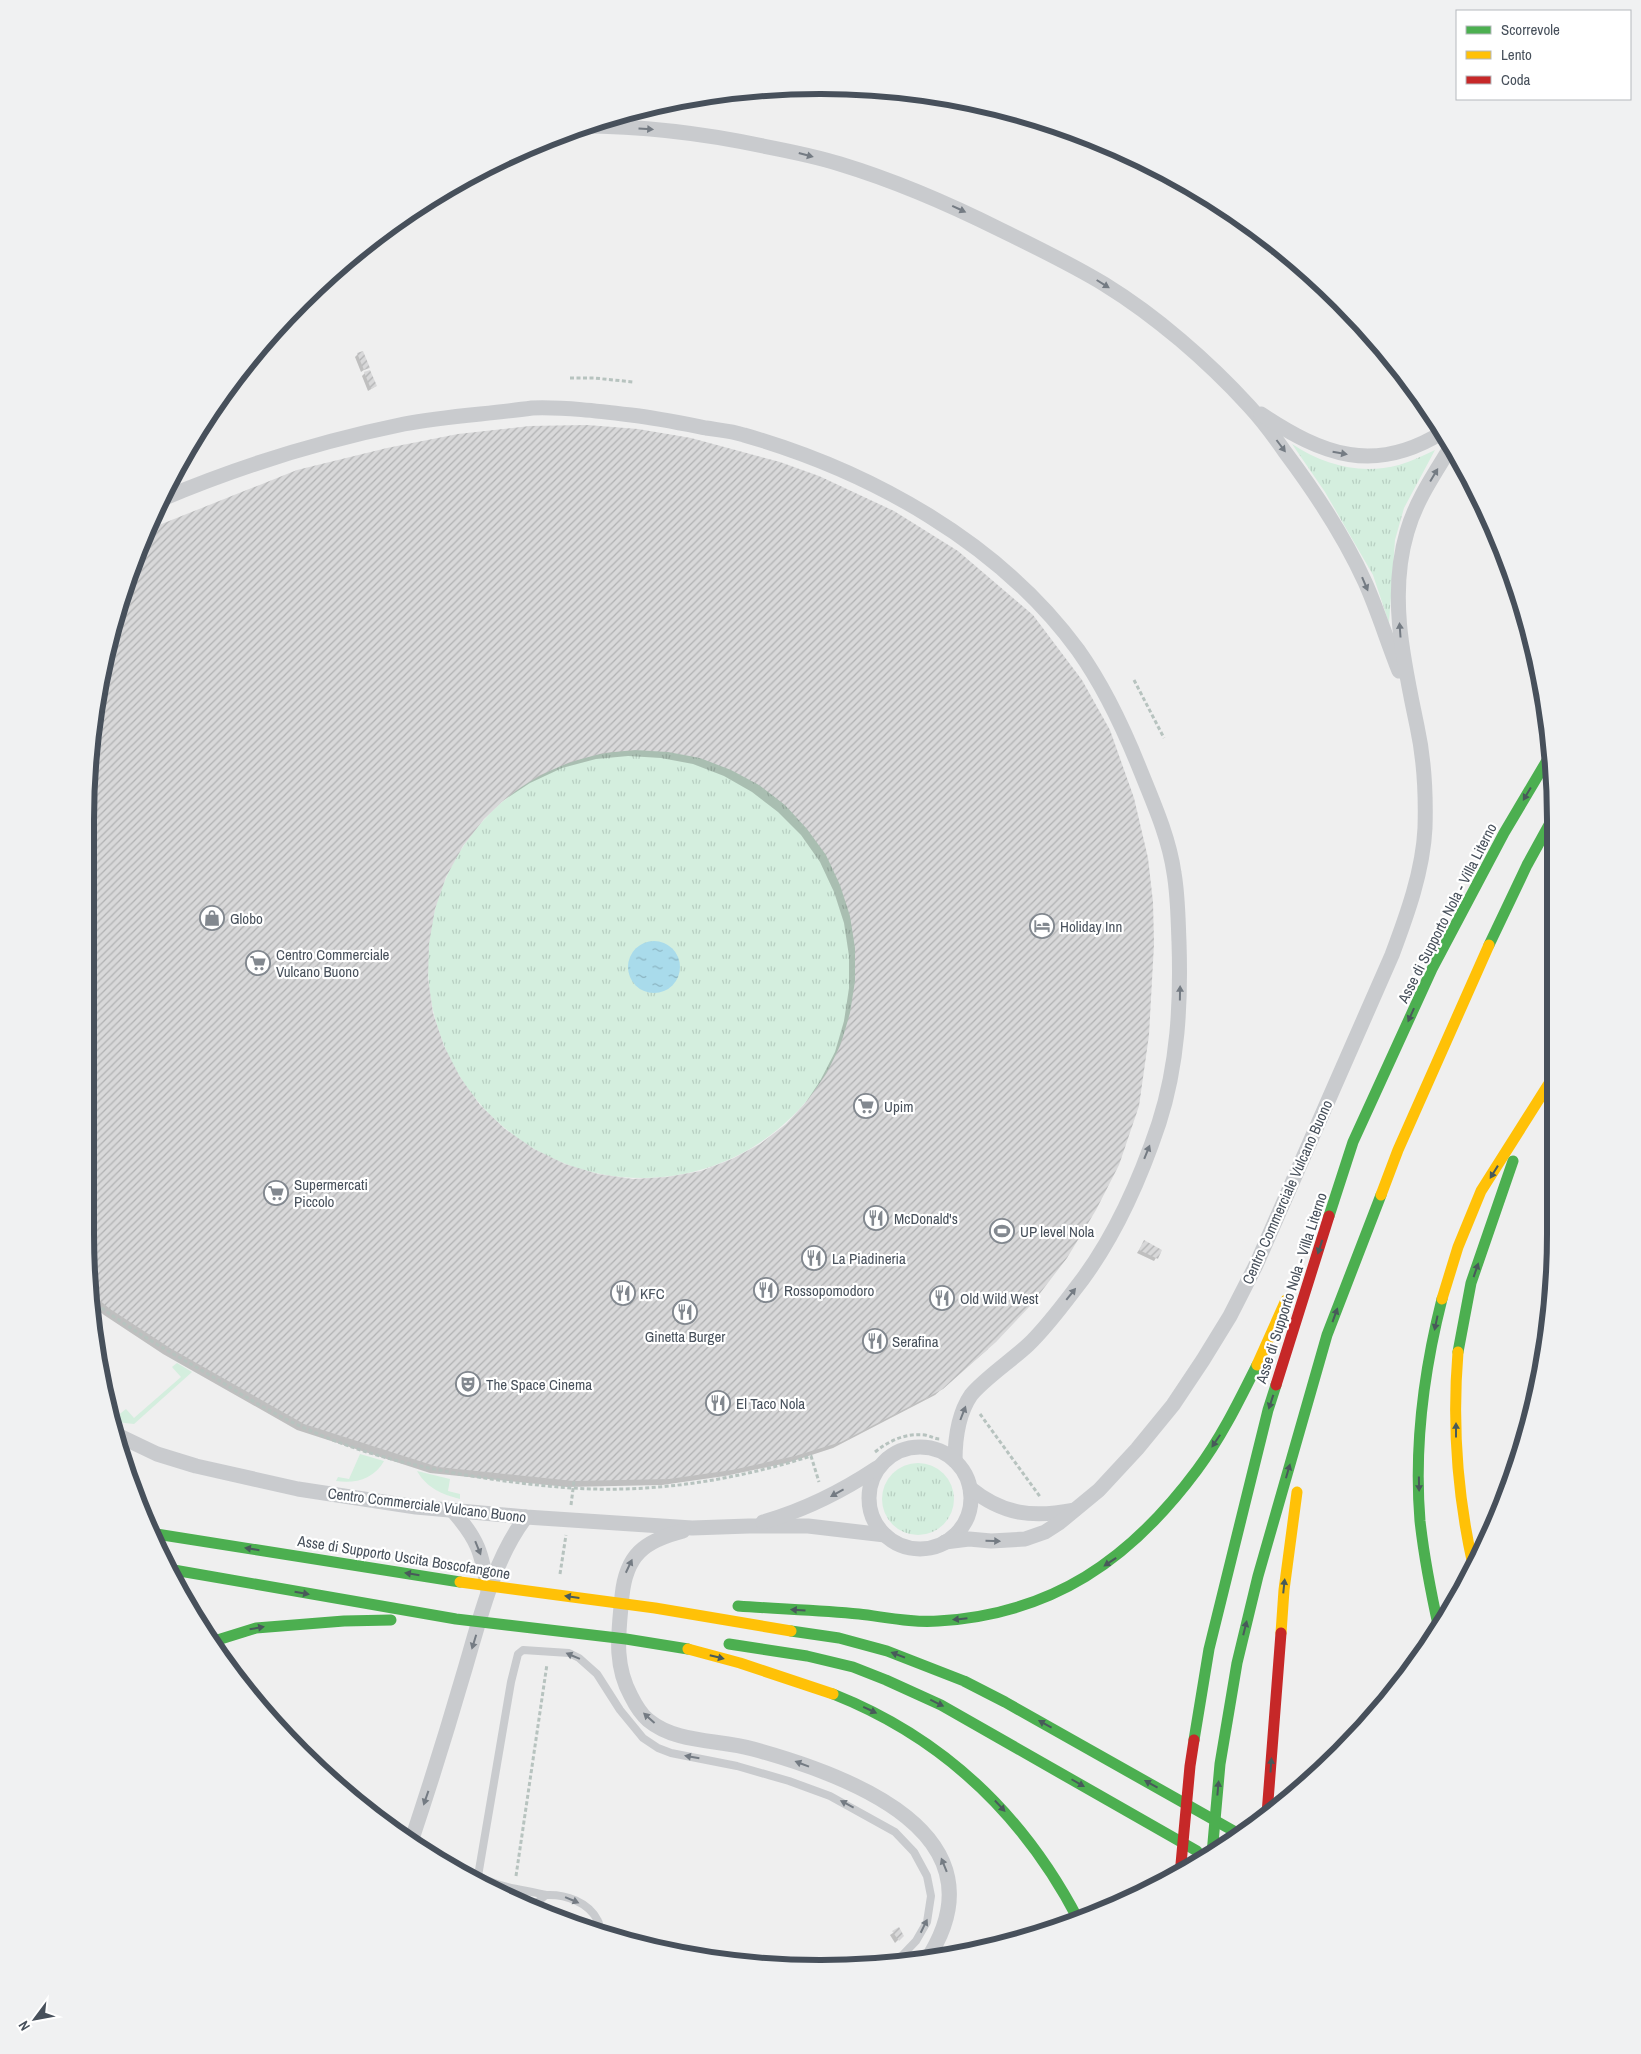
<svg xmlns="http://www.w3.org/2000/svg" width="1641" height="2054" font-family="'Archivo Narrow',sans-serif">
<defs>
<pattern id="park-tufts" width="24" height="20" patternUnits="userSpaceOnUse" patternTransform="scale(1.25)"><rect width="24" height="20" fill="#d4eede"/><path d="M3 7l-1-3M5 7V3M7 7l1-3M15 17l-1-3M17 17v-4M19 17l1-3" fill="none" stroke="#b7cec1"/></pattern>
<pattern id="water-ripples" width="26" height="14" patternUnits="userSpaceOnUse" patternTransform="scale(1.25)"><rect width="26" height="14" fill="#a9dbeb"/><path d="M2 4q2-2 4 0t4 0M15 11q2-2 4 0t4 0" fill="none" stroke="#8bb4c1"/></pattern>
<pattern id="building-hatch" width="6" height="6" patternUnits="userSpaceOnUse" patternTransform="scale(1.25)"><rect width="6" height="6" fill="#d8d8d9"/><path d="M-1 1l2-2M0 6l6-6M5 7l2-2" fill="none" stroke="#b1b2b3"/></pattern>
</defs>
<rect width="100%" height="100%" fill="#efefef"/>
<!-- green -->
<g fill="#d4eede">
<path d="M177 1363 192 1372 134 1424 116 1422V1417L126 1409 134 1418 181 1377 172 1367Z"/>
<path d="M360 1454 384 1461C374 1479 355 1484 336 1481L338 1477 349 1479Z"/>
<path d="M417 1471 450 1479 448 1491 460 1494V1499C441 1494 427 1488 417 1471Z"/>
</g>
<!-- park -->
<g fill="url(#park-tufts)">
<path d="M1292 444C1324 465 1360 475 1399 465 1412 461 1424 455 1435 450L1404 508 1395 540 1389 623 1373 575 1325 492Z"/>
<circle cx="642" cy="964" r="214"/>
<circle cx="918" cy="1499" r="36"/>
</g>
<!-- water -->
<circle fill="url(#water-ripples)" cx="654" cy="967" r="26"/>
<!-- shadow -->
<g fill="#0003" fill-rule="evenodd">
<path d="M358 354 368 367 361 372 355 357Z"/>
<path d="M365 373 376 386 368 391 362 376Z"/>
<path d="M780 463 988 1349 935 1395 833 1448 787 1463 725 1476 662 1485 567 1487 430 1473 297 1430 163 1354 104 1315 91 1304 87 773 99 677 124 584 148 531 297 471ZM628 756 661 758 693 764 724 776 752 792 778 812 801 835 820 862 834 892 844 923 849 956V988L844 1021 835 1052 820 1081 802 1108 785 1126 761 1145 732 1160 702 1172 668 1179 633 1180 598 1175 565 1165 533 1150 504 1130 480 1106 459 1077 443 1046 432 1013 427 979V944L433 909 445 876 462 845 482 820 501 802 530 783 562 768 596 759Z"/>
<path d="M1144 1242 1161 1250 1154 1261 1137 1253Z"/>
<path d="M899 1929 902 1936 895 1943 890 1935Z"/>
</g>
<!-- building -->
<g fill="url(#building-hatch)" fill-rule="evenodd">
<path d="M363 351 370 368 364 370 357 353Z"/>
<path d="M370 370 377 386 371 389 364 372Z"/>
<path d="M587 425 638 429 691 438 780 462 819 476 894 511 958 551 1033 615 1082 680 1110 730 1134 798 1148 858 1153 902 1154 944 1149 1035 1139 1106 1119 1165 1096 1210 1067 1258 1031 1305 996 1342 943 1389 841 1442 795 1456 732 1470 669 1479 574 1481 438 1467 304 1424 170 1348 110 1309 91 1293 87 773 99 677 124 584 149 529 297 470 387 448 458 434 530 426ZM635 750 668 752 700 758 731 770 759 785 785 805 807 829 826 855 840 885 850 916 855 948V981L850 1013 841 1044 827 1073 808 1100 786 1124 760 1144 732 1159 701 1171 667 1177 633 1179 598 1174 565 1164 534 1149 505 1129 480 1105 460 1077 444 1046 433 1013 428 978 429 944 435 909 446 877 463 846 484 819 509 795 538 776 570 762 603 753Z"/>
<path d="M1144 1240 1162 1250 1158 1259 1139 1250Z"/>
<path d="M899 1927 904 1936 899 1941 892 1931Z"/>
</g>
<g fill="none" stroke-linecap="round" stroke-linejoin="round">
<!-- path -->
<g stroke="#b7c3bf" stroke-width="3" stroke-dasharray="4 2.5" stroke-linecap="butt">
<path d="M570 378H594L633 382"/>
<path d="M1134 680 1164 738"/>
<path d="M91 1300C127 1328 168 1351 208 1374 241 1394 274 1415 309 1430 366 1456 429 1470 491 1479 525 1484 560 1488 594 1489 667 1491 742 1478 811 1456L819 1482"/>
<path d="M980 1414 1041 1498"/>
<path d="M875 1452C890 1440 906 1433 925 1435 931 1436 935 1439 940 1439"/>
<path d="M571 1505 574 1481"/>
<path d="M560 1574 566 1535"/>
<path d="M516 1876 547 1664"/>
</g>
<!-- lane -->
<g stroke="#c9cbce" stroke-width="8">
<path d="M477 1875C498 1888 522 1889 546 1895"/>
<path d="M477 1882 511 1682 518 1654 523 1650 569 1653 579 1658 597 1674 620 1710 643 1738 658 1748 671 1753 737 1766 789 1781 830 1796 895 1832 914 1852 927 1876 931 1896 927 1922 916 1941 894 1964"/>
<path d="M530 1908 546 1895C565 1894 589 1902 598 1921 600 1924 599 1930 599 1933"/>
</g>
<!-- street -->
<g stroke="#c9cbce" stroke-width="15">
<path d="M580 126C641 126 702 133 763 146 789 151 815 156 840 164 896 181 949 204 1001 230 1036 247 1071 264 1104 284 1156 316 1208 361 1249 406 1262 420 1274 436 1285 452 1315 492 1344 536 1365 582 1378 611 1387 641 1399 671"/>
<path d="M1261 414C1323 455 1374 475 1443 432"/>
<path d="M162 499C240 466 321 441 404 424 446 416 490 414 532 408 565 407 598 411 631 415 657 418 681 423 706 428 719 430 732 431 744 435 870 471 999 542 1078 650 1105 688 1124 729 1141 772 1154 804 1169 838 1174 873 1178 896 1178 919 1179 942 1181 1003 1178 1064 1159 1123 1141 1177 1116 1234 1082 1280 1065 1302 1048 1326 1028 1345 1012 1360 984 1379 971 1395 958 1414 955 1439 955 1461"/>
<path d="M113 1433 157 1454 196 1466 298 1489 416 1507 526 1517 692 1528 749 1526H808L885 1535"/>
<circle cx="920" cy="1498" r="51"/>
<path d="M970 1488C1003 1515 1033 1518 1074 1510"/>
<path d="M452 1510C478 1539 482 1553 488 1591"/>
<path d="M763 1522C805 1510 841 1492 877 1468"/>
<path d="M683 1531C644 1541 626 1555 622 1596 619 1631 613 1663 631 1696 635 1704 641 1714 648 1720 677 1744 719 1739 753 1749 848 1775 1010 1834 926 1961"/>
<path d="M945 1542 969 1539 991 1541 1025 1539 1045 1532 1059 1523 1099 1490 1137 1449 1173 1405 1203 1360 1230 1316 1256 1265 1392 955C1407 915 1423 871 1425 828 1426 795 1424 758 1417 726 1404 663 1388 596 1407 532 1416 500 1435 473 1452 445"/>
<path d="M411 1842C429 1788 446 1734 462 1679 478 1627 492 1561 526 1517"/>
</g>
<!-- fast -->
<g stroke="#4caf50" stroke-width="11">
<path d="M1489 945 1527 865 1555 814"/>
<path d="M1329 1216 1353 1142 1432 969 1504 833 1552 752"/>
<path d="M1458 1352 1471 1283 1513 1161"/>
<path d="M150 1533 460 1582"/>
<path d="M168 1569 456 1619 626 1639 688 1649"/>
<path d="M738 1606C778 1609 819 1610 859 1614 885 1617 912 1623 938 1621 1053 1614 1130 1560 1197 1470 1221 1438 1239 1401 1257 1365"/>
<path d="M1439 1629C1431 1593 1424 1557 1420 1521 1414 1447 1424 1370 1442 1299"/>
<path d="M791 1631 839 1638 887 1651 964 1681 1005 1702 1239 1834"/>
<path d="M211 1642 256 1628 344 1621 391 1620"/>
<path d="M729 1644 807 1656 853 1667 886 1680 941 1705 1197 1851"/>
<path d="M833 1694C944 1738 1024 1815 1079 1921"/>
<path d="M1194 1740 1209 1649 1268 1410 1276 1385"/>
<path d="M1212 1854 1220 1764 1237 1663 1258 1576 1327 1335 1381 1195"/>
</g>
<!-- slow -->
<g stroke="#ffc107" stroke-width="11">
<path d="M1381 1195 1398 1150 1489 945"/>
<path d="M1442 1299 1458 1247 1481 1191 1555 1074"/>
<path d="M1458 1352C1452 1425 1457 1494 1473 1565"/>
<path d="M1257 1365 1286 1300"/>
<path d="M460 1582 655 1608 791 1631"/>
<path d="M1281 1633 1284 1590 1297 1492"/>
<path d="M688 1649 740 1663 833 1694"/>
</g>
<!-- jam -->
<g stroke="#c62828" stroke-width="11">
<path d="M1276 1385 1329 1216"/>
<path d="M1267 1814 1281 1633"/>
<path d="M1180 1875 1190 1766 1194 1740"/>
</g>
</g>
<!-- one-way arrows -->
<defs><path id="oneway-solid" d="M-6-.8H1V-3.2L6.5 0L1 3.2V.8H-6Z" transform="scale(1.25)"/></defs>
<g fill="#747b83">
<use href="#oneway-solid" transform="translate(646 129) rotate(4)"/>
<use href="#oneway-solid" transform="translate(806 155) rotate(15)"/>
<use href="#oneway-solid" transform="translate(959 209) rotate(25)"/>
<use href="#oneway-solid" transform="translate(1103 284) rotate(32)"/>
<use href="#oneway-solid" transform="translate(1281 446) rotate(53)"/>
<use href="#oneway-solid" transform="translate(1340 453) rotate(10)"/>
<use href="#oneway-solid" transform="translate(1434 475) rotate(-59)"/>
<use href="#oneway-solid" transform="translate(1365 584) rotate(67)"/>
<use href="#oneway-solid" transform="translate(1400 630) rotate(-94)"/>
<use href="#oneway-solid" transform="translate(1180 993) rotate(-89)"/>
<use href="#oneway-solid" transform="translate(1147 1152) rotate(-68)"/>
<use href="#oneway-solid" transform="translate(1071 1294) rotate(-51)"/>
<use href="#oneway-solid" transform="translate(963 1413) rotate(-69)"/>
<use href="#oneway-solid" transform="translate(837 1493) rotate(151)"/>
<use href="#oneway-solid" transform="translate(993 1541) rotate(2)"/>
<use href="#oneway-solid" transform="translate(478 1548) rotate(68)"/>
<use href="#oneway-solid" transform="translate(629 1566) rotate(-65)"/>
<use href="#oneway-solid" transform="translate(474 1642) rotate(107)"/>
<use href="#oneway-solid" transform="translate(573 1656) rotate(-157)"/>
<use href="#oneway-solid" transform="translate(649 1718) rotate(-138)"/>
<use href="#oneway-solid" transform="translate(692 1757) rotate(-170)"/>
<use href="#oneway-solid" transform="translate(802 1764) rotate(-159)"/>
<use href="#oneway-solid" transform="translate(426 1798) rotate(109)"/>
<use href="#oneway-solid" transform="translate(847 1804) rotate(-152)"/>
<use href="#oneway-solid" transform="translate(944 1865) rotate(-112)"/>
<use href="#oneway-solid" transform="translate(572 1900) rotate(23)"/>
<use href="#oneway-solid" transform="translate(924 1926) rotate(-64)"/>
</g>
<g fill="#485a5a">
<use href="#oneway-solid" transform="translate(1527 794) rotate(121)"/>
<use href="#oneway-solid" transform="translate(1411 1015) rotate(114)"/>
<use href="#oneway-solid" transform="translate(1494 1172) rotate(122)"/>
<use href="#oneway-solid" transform="translate(1320 1247) rotate(108)"/>
<use href="#oneway-solid" transform="translate(1476 1270) rotate(-71)"/>
<use href="#oneway-solid" transform="translate(1335 1315) rotate(-70)"/>
<use href="#oneway-solid" transform="translate(1436 1323) rotate(102)"/>
<use href="#oneway-solid" transform="translate(1271 1402) rotate(108)"/>
<use href="#oneway-solid" transform="translate(1456 1430) rotate(-90)"/>
<use href="#oneway-solid" transform="translate(1216 1441) rotate(124)"/>
<use href="#oneway-solid" transform="translate(1288 1471) rotate(-74)"/>
<use href="#oneway-solid" transform="translate(1419 1484) rotate(89)"/>
<use href="#oneway-solid" transform="translate(252 1549) rotate(-171)"/>
<use href="#oneway-solid" transform="translate(1110 1562) rotate(146)"/>
<use href="#oneway-solid" transform="translate(412 1574) rotate(-171)"/>
<use href="#oneway-solid" transform="translate(1284 1586) rotate(-84)"/>
<use href="#oneway-solid" transform="translate(302 1593) rotate(10)"/>
<use href="#oneway-solid" transform="translate(572 1597) rotate(-172)"/>
<use href="#oneway-solid" transform="translate(798 1610) rotate(-177)"/>
<use href="#oneway-solid" transform="translate(960 1619) rotate(174)"/>
<use href="#oneway-solid" transform="translate(257 1628) rotate(-10)"/>
<use href="#oneway-solid" transform="translate(1245 1628) rotate(-76)"/>
<use href="#oneway-solid" transform="translate(898 1655) rotate(-159)"/>
<use href="#oneway-solid" transform="translate(717 1657) rotate(14)"/>
<use href="#oneway-solid" transform="translate(937 1703) rotate(26)"/>
<use href="#oneway-solid" transform="translate(870 1710) rotate(25)"/>
<use href="#oneway-solid" transform="translate(1045 1724) rotate(-151)"/>
<use href="#oneway-solid" transform="translate(1271 1765) rotate(-86)"/>
<use href="#oneway-solid" transform="translate(1078 1783) rotate(30)"/>
<use href="#oneway-solid" transform="translate(1151 1784) rotate(-151)"/>
<use href="#oneway-solid" transform="translate(1218 1788) rotate(-85)"/>
<use href="#oneway-solid" transform="translate(1000 1806) rotate(47)"/>
</g>
<!-- icons -->
<defs>
<symbol id="shop-ring" viewBox="-11 -11 22 22"><circle r="9.5" fill="#fff" stroke="#82888f" stroke-width="1.5"/><path d="M-5-2.5h2.3a2.7 3.5 0 0 1 5.4 0H5L5.5 6h-11ZM-1.5-2.5h3a1.5 2.3 0 0 0-3 0Z" fill="#82888f"/></symbol>
<symbol id="hotel-ring" viewBox="-11 -11 22 22"><circle r="9.5" fill="#fff" stroke="#82888f" stroke-width="1.5"/><path d="M-6-4.5h1.5V1H6V5H4.5V3h-9V5H-6ZM-4 0a1.8 1.8 0 1 1 3.6 0ZM.5 0V-2.5h3Q6-2.5 6 0Z" fill="#82888f"/></symbol>
<symbol id="supermarket-ring" viewBox="-11 -11 22 22"><circle r="9.5" fill="#fff" stroke="#82888f" stroke-width="1.5"/><path d="M-6-5.5h2.5l.6 2H6L4.5 2H-2.5L-4.4-4H-6ZM-1.5 3.2a1.3 1.3 0 1 0 .1 0ZM3 3.2a1.3 1.3 0 1 0 .1 0Z" fill="#82888f"/></symbol>
<symbol id="restaurant-ring" viewBox="-11 -11 22 22"><circle r="9.5" fill="#fff" stroke="#82888f" stroke-width="1.5"/><path d="M-5-6h1v4h1v-4h1v4h1v-4h1v5L-1.5 .5V6h-2V.5L-5-1ZM5-6V6H3V1.5H1.5Q1.5-4 5-6Z" fill="#82888f"/></symbol>
<symbol id="stadium-ring" viewBox="-11 -11 22 22"><circle r="9.5" fill="#fff" stroke="#82888f" stroke-width="1.5"/><path d="M0-5a6.5 5 0 1 0 0 10a6.5 5 0 1 0 0-10ZM-3.5-1.8h7v3.6h-7Z" fill="#82888f"/></symbol>
<symbol id="theatre-ring" viewBox="-11 -11 22 22"><circle r="9.5" fill="#fff" stroke="#82888f" stroke-width="1.5"/><path d="M-5-5.5Q0-4 5-5.5V0Q5 5 0 6Q-5 5-5 0ZM-3.3-2.5H-1v1.5H-3.3ZM1-2.5H3.3v1.5H1ZM-2.8 1Q0 5.5 2.8 1Z" fill="#82888f"/></symbol>
</defs>
<g fill-rule="evenodd">
<use href="#shop-ring" x="198" y="904" width="28" height="28"/>
<use href="#hotel-ring" x="1028" y="912" width="28" height="28"/>
<use href="#supermarket-ring" x="244" y="949" width="28" height="28"/>
<use href="#supermarket-ring" x="852" y="1092" width="28" height="28"/>
<use href="#supermarket-ring" x="262" y="1179" width="28" height="28"/>
<use href="#restaurant-ring" x="862" y="1204" width="28" height="28"/>
<use href="#stadium-ring" x="988" y="1217" width="28" height="28"/>
<use href="#restaurant-ring" x="800" y="1244" width="28" height="28"/>
<use href="#restaurant-ring" x="752" y="1276" width="28" height="28"/>
<use href="#restaurant-ring" x="609" y="1279" width="28" height="28"/>
<use href="#restaurant-ring" x="928" y="1284" width="28" height="28"/>
<use href="#restaurant-ring" x="671" y="1298" width="28" height="28"/>
<use href="#restaurant-ring" x="861" y="1327" width="28" height="28"/>
<use href="#theatre-ring" x="454" y="1370" width="28" height="28"/>
<use href="#restaurant-ring" x="704" y="1389" width="28" height="28"/>
</g>
<g text-anchor="middle" dominant-baseline="central" stroke-width="4.5" stroke-linejoin="round" paint-order="stroke">
<!-- street labels -->
<g font-size="15" fill="#47505b" stroke="#fff">
<text transform="translate(1447 913) rotate(-63)">Asse di Supporto Nola - Villa Literno</text>
<text transform="translate(1287 1192) rotate(-66)">Centro Commerciale Vulcano Buono</text>
<text transform="translate(1291 1288) rotate(-72)">Asse di Supporto Nola - Villa Literno</text>
<text transform="translate(427 1505) rotate(7)">Centro Commerciale Vulcano Buono</text>
<text transform="translate(404 1557) rotate(9)">Asse di Supporto Uscita Boscofangone</text>
</g>
<!-- poi labels -->
<g font-size="15" fill="#47505b" stroke="#fff" text-anchor="start">
<text x="230" y="918">Globo</text>
<text x="1060" y="926">Holiday Inn</text>
<text x="276" y="954">Centro Commerciale<tspan x="276" dy="17">Vulcano Buono</tspan></text>
<text x="884" y="1106">Upim</text>
<text x="294" y="1184">Supermercati<tspan x="294" dy="17">Piccolo</tspan></text>
<text x="894" y="1218">McDonald's</text>
<text x="1020" y="1231">UP level Nola</text>
<text x="832" y="1258">La Piadineria</text>
<text x="784" y="1290">Rossopomodoro</text>
<text x="640" y="1293">KFC</text>
<text x="960" y="1298">Old Wild West</text>
<text x="685" y="1336" text-anchor="middle">Ginetta Burger</text>
<text x="892" y="1341">Serafina</text>
<text x="486" y="1384">The Space Cinema</text>
<text x="736" y="1403">El Taco Nola</text>
</g>
</g>
<!-- crop -->
<path d="M0 0H1641V2054H0ZM820 94H821A726 726 0 0 1 1547 820V1234A726 726 0 0 1 821 1960H820A726 726 0 0 1 94 1234V820A726 726 0 0 1 820 94Z" fill="#f0f1f2" fill-rule="evenodd"/>
<path fill="none" stroke="#47505b" stroke-width="6" d="M820 94H821A726 726 0 0 1 1547 820V1234A726 726 0 0 1 821 1960H820A726 726 0 0 1 94 1234V820A726 726 0 0 1 820 94Z"/>
<!-- legend -->
<rect x="1456" y="10" width="175" height="90" fill="#ffffff" stroke="#b5b9bd"/>
<rect x="1466" y="26" width="25" height="8" fill="#4caf50" stroke="#b5b9bd"/>
<text x="1501" y="35" font-size="15" fill="#47505b">Scorrevole</text>
<rect x="1466" y="51" width="25" height="8" fill="#ffc107" stroke="#b5b9bd"/>
<text x="1501" y="60" font-size="15" fill="#47505b">Lento</text>
<rect x="1466" y="76" width="25" height="8" fill="#c62828" stroke="#b5b9bd"/>
<text x="1501" y="85" font-size="15" fill="#47505b">Coda</text>
<!-- north arrow -->
<g transform="translate(35 2019) rotate(238)" stroke="#ffffff" stroke-width="4" paint-order="stroke">
<path d="M0-4L9 19L0 12L-9 19Z" fill="#47505b"/>
<text y="-8" font-size="14" font-weight="bold" text-anchor="middle" fill="#47505b">N</text>
</g>
</svg>
